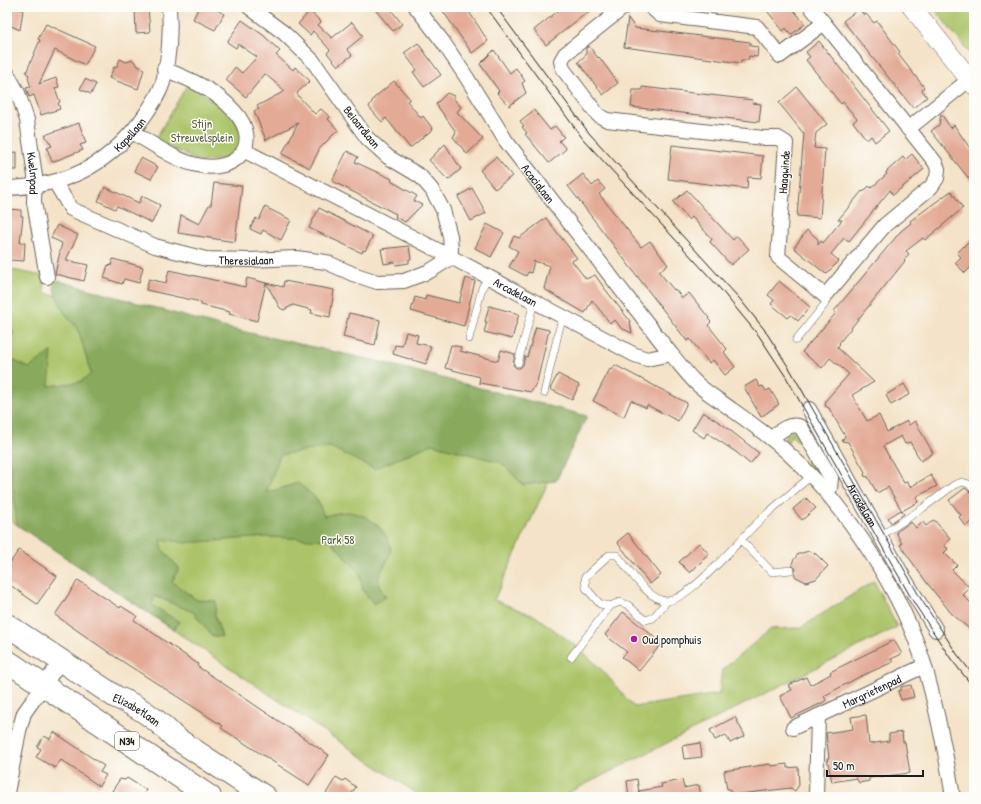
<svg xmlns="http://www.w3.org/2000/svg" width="981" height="804" font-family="'Patrick Hand',sans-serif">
<rect width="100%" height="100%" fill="#fdfcf7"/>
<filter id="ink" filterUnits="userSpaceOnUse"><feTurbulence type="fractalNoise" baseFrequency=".025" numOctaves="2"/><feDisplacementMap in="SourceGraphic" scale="8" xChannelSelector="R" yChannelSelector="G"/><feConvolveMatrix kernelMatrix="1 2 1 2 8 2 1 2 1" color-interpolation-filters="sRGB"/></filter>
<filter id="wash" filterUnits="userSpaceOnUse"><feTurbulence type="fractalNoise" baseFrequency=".012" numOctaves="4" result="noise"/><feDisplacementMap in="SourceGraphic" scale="16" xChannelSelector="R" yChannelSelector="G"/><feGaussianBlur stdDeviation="0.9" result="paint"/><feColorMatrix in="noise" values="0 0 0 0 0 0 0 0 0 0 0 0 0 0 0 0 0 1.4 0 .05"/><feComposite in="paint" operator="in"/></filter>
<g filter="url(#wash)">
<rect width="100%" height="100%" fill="#f4e3c8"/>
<!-- green -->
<g fill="#acc469" stroke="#647042">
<path d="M933 7H974V59Z"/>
<path d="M187 85 221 104 236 119 243 142 231 158 200 162 155 140Z"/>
<path d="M7 269 43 276 45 293 574 426 494 600 535 616 579 648 603 671 634 707 719 694 722 670 771 629 800 628 874 581 897 627 560 797H422L7 518Z"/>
<path d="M788 431H799L827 481 824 482 806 464 810 453 791 435 786 446 784 440Z"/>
</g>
<!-- forest -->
<path fill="#89aa5d" stroke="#52633c" d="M53 279 223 327 381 362 587 416 556 481 523 485 502 463 432 444 374 469 330 447 280 455 266 493 298 483 317 499 324 516C331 515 339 512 346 512 364 512 386 527 390 546 394 565 366 573 386 597L374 604 363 591 359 572 330 540 266 537 186 543 162 539V549L179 568 172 582 197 600 216 601 215 616 222 637 212 636 193 612 155 596 152 605 179 622 174 630 17 525 9 458 7 457V322L13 332 9 358 29 368 52 351 49 386 80 382 91 374 78 329 64 312 55 294Z"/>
<g id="blocks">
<!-- building -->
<g fill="#e3aa96">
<path d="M7 7 23 10 20 30 7 24Z"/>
<path d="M135 7H148L150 32 136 33Z"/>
<path d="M199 7H212L224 14 215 30 193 19Z"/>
<path d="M373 7H389L402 24 393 31Z"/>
<path d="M440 7H466L488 41 472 53Z"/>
<path d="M563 7H594L546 45 534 30Z"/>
<path d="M774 7H791L805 24 791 35 786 28 783 31 768 12Z"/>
<path d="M859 9 864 15 866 14 874 23 877 21 900 52 898 54 924 87 922 90 927 97 913 108 843 21Z"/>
<path d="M310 11 321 22 318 25 332 38 352 22 363 36 347 49 352 55 338 66 327 53 330 50 313 31 310 35 298 24Z"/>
<path d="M628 18 635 28 750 42V46L758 47 757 57 749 56 748 60H741V63L624 47Z"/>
<path d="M242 20 263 35 280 51 276 55 293 70 295 67 310 81 297 93 299 97 315 114 321 109 330 117 328 119 338 130 320 148 310 168 282 154 298 123 266 140 254 111 259 109 257 106 285 91 265 74 246 97 226 80 235 67 242 73 257 57 238 44 236 48 227 42Z"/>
<path d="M46 24 95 46 85 65 55 50 39 84 56 78 59 87 55 88 60 102 58 103 60 109 41 115 34 95 29 97 26 88 31 87 28 78 29 75 26 73 40 40 38 39Z"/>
<path d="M819 41 889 131 875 142 871 136 867 140 853 122 857 119 843 102 841 104 806 60 810 57 806 52Z"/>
<path d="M418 43 441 75 424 87 413 72 417 70 404 53Z"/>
<path d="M589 46 598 58 599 57 618 83 603 95 578 62 586 55V48Z"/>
<path d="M494 50 510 73 516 68 525 81 522 83 526 93 509 106 497 93 499 91 480 64Z"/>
<path d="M120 59 126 62 133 60 138 66 144 69 138 89 109 78 114 67 116 68Z"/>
<path d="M85 79 96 84 91 94 80 89Z"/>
<path d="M394 81 410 99 407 101 421 118 423 116 433 129 410 148 386 118 382 122 369 107 374 98Z"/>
<path d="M642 87 753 100 752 103 761 104 759 122 631 107 633 90H642Z"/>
<path d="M797 87 827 124 816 133 814 148 825 149 820 218 797 216 804 134 779 103Z"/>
<path d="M447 93 454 96V99L461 107 457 112 483 139 467 154 453 137 456 132 436 104Z"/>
<path d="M534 110 550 130 555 126 564 137 559 141 566 149 549 163 525 134 527 133 522 127 524 126 520 121Z"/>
<path d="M941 114 951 128 954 125 974 154V185L931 131 939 125Z"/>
<path d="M79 123 86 143 80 145 83 150 52 162 47 148 52 146 45 135Z"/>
<path d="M445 144 461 169 448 180 429 160Z"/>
<path d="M672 145 763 156 761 178 748 177 747 189 668 179Z"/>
<path d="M347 151 358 157 355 162 392 179 391 181 417 196 414 201 422 205 405 222 395 217 396 214 332 181Z"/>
<path d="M17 152V170H7V153Z"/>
<path d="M912 154 924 169 893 195 890 190 849 241 844 238 831 254 839 261 826 274 794 248 807 230 818 239V245L821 241 823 243 842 220H838L862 191 863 192 869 186 871 188 887 174 886 172 903 157 905 160Z"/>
<path d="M496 157 512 176 495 189 480 170Z"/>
<path d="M141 158 158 167 151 179 134 171Z"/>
<path d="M583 174 592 186 598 181 605 189 599 194 641 247 650 241 668 265 659 272 674 290 675 289 682 298 689 293 709 318 708 319 711 322 708 325 727 349 724 352 735 367 725 375 713 360 709 363 690 339 687 341 568 186Z"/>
<path d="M214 183 242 186 235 242 178 233 181 215 199 224 209 205H211Z"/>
<path d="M105 187 139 203 142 196 160 205 152 223 117 206 115 209 98 201Z"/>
<path d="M472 188 486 213 471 221 458 197Z"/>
<path d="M687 190 733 240 737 236 749 249 731 265 710 242 712 239 692 217 689 220 673 202Z"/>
<path d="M951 191 963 208 925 240 923 238 906 251 909 254 904 260 905 261 839 343 840 344 837 347 874 382 852 395 867 421 879 415 887 432 907 421 909 425 915 421 933 453 921 461 910 442 905 444 901 436 883 446 904 483 907 482 910 487 931 475 937 486 916 497 918 502 902 511 888 487 877 493 868 477 864 476 865 472 848 442 842 441 845 436 829 408 825 406 826 400 849 374 830 358 822 368 802 352 836 313 834 311 901 231 911 223 910 221Z"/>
<path d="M265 207 291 220 281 240 263 230 261 234 250 229 256 218 259 220Z"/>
<path d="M319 208 373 236 365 251 363 250 362 253 309 228Z"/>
<path d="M7 209 21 210V216H23L20 243H25L24 261 7 260Z"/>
<path d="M546 218 577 258 572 261 586 279 595 275 605 289 630 321 632 333 621 328 615 320 610 323 592 300 585 313 544 289 550 266 534 261 531 273 528 272 526 276 509 267 518 251 509 246 514 236 519 238Z"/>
<path d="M487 224 504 233 491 257 475 248Z"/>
<path d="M57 225 78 235 66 260 88 265 84 281 55 274 62 243 51 238Z"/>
<path d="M974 236V264L965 273 955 263 961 257 957 253Z"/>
<path d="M409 246 411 259H409V263L396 265 395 262 384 264 381 249Z"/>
<path d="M113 259 143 267 139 283 124 279 122 284 104 278 108 265 111 266Z"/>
<path d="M169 270 245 287 247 278 266 283 257 321 229 314 230 312 201 305V302L146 290 149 279 166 283Z"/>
<path d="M466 278 475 281 464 326 411 311 415 297 425 300 426 295 459 303Z"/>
<path d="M284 281 334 290 330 317 311 313 312 310 293 305 284 310 280 308 266 283 283 287Z"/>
<path d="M779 281 810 307 798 321 791 315 788 318 771 304 774 300 768 295Z"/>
<path d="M489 306 519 314 512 339 484 332 487 322H485Z"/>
<path d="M349 313 380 320 375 345 343 337Z"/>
<path d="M536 327 549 330 537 382 531 392 479 383 480 377 445 368 451 345 461 347 460 351 498 361 501 350 515 354 513 365 516 368H520L523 365 525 356 527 357Z"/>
<path d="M406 332 418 335 416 343 431 346 426 364 393 354 395 345 402 346Z"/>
<path d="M615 365 687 403 678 421 647 405 646 408 631 400 624 417 593 401 610 369 612 370Z"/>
<path d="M558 374 579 385 572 400 550 389Z"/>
<path d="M756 380 760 387 763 386 766 391 770 389 779 404 761 417 744 387Z"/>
<path d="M904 384 910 394 891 405 886 395Z"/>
<path d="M703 412 722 424 759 453 750 464 736 452 707 433 704 438 692 430Z"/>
<path d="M965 488 974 495V520L966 526 959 517 961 515 949 500Z"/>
<path d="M806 498 816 508 802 520 793 509Z"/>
<path d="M901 510 904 514 891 523 888 518Z"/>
<path d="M934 520 951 539 944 545 948 549 944 553 957 565 952 570 970 588 963 595 974 606V633L952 614 927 583 900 545 902 544 896 532 911 522 916 528 923 522 926 526Z"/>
<path d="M628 533 661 575 650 584 617 542Z"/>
<path d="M699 543 709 554 690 573 679 562Z"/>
<path d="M19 550 57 576 37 604 7 583V567Z"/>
<path d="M809 551 816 554 828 566 816 579 806 582 796 577 794 574 796 569 792 565 793 561 798 554Z"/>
<path d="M78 580 120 608 121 606 137 616 134 620 198 664 197 666 329 755 309 785 221 728 223 726 111 654 55 615Z"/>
<path d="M623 612 662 643 639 671 622 657 627 652 605 635Z"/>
<path d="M894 640 902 654 891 659 893 662 857 678 824 696 826 700 824 702 791 718 780 696 792 690 789 685 806 677 810 685 831 674 830 672Z"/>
<path d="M911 685 914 697 901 700 898 691 901 690V687Z"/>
<path d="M866 715 869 744 889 741V734L902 732 903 742H905L910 773 869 778V781L859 783 856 778 832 782 827 758H829L826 733 853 729 851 717Z"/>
<path d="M735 717 745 736 730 743 726 735 715 740 710 730Z"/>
<path d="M54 732 104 766 100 772 106 775 99 786 61 760 55 768 36 757 41 749 37 747 44 736 50 739Z"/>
<path d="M700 743 702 757 684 759 682 746Z"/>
<path d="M770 764 771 766 787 764V768L798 767 799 785 795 791 791 788 731 795 730 789H727L724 771Z"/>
<path d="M336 777 343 781 345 779 356 787 349 797H324Z"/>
<path d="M127 778 146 790 142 797H121L112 791 120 779 125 780Z"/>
<path d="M637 779 639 793V791L662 787 661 784 682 780 684 788 699 785 701 797H629L627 781Z"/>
</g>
</g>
</g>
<g filter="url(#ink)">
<use href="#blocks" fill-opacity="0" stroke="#686258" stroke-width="1"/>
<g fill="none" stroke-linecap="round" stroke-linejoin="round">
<defs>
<g id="lane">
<path d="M469 339 482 288 488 277"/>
<path d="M796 340 825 304V296"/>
<path d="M518 363 534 302"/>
<path d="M544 393 560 326 564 317"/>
<path d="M880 536 923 508 954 485 962 482 969 484 974 490"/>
<path d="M742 541 772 572 791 570"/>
<path d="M667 601 653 618 645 620 628 605 620 602 610 606 600 604 586 588 585 577 609 555H617C628 568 648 601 667 601 690 599 737 543 754 526 772 508 792 493 811 476"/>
<path d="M571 657 610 606"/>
</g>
<g id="street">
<path id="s1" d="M416 7 443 42 467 78 506 141 671 354C679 363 686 373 695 382 705 392 719 400 731 409 751 423 772 438 790 455 847 506 903 594 925 667 937 710 946 754 953 797"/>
<path d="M624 7 565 54 561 61 563 69 598 115 607 120 763 138H778L786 143 778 257 825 296 885 225 931 187 937 178 938 169 935 162 824 23 780 56 757 27 660 15 651 7"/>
<path d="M811 7 824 23"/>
<path id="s2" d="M7 73 18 93 27 120 35 176 34 202 47 277"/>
<path d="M908 129 970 79"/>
<path d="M132 132C152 143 174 160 197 165 236 174 264 144 234 111 216 90 189 79 164 69"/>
<path id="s3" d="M245 151 449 256 635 355 647 359 671 354"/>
<path id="s4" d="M55 182 71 209 155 246 206 259 250 260 296 258 326 262 353 274 377 282 404 281 430 271 446 261 451 250 450 236 443 210 432 190 420 176 388 157 367 138 313 61 284 33 249 7"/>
<path id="s5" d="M7 188C65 186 104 168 140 122 148 111 159 96 163 82 169 58 171 32 169 7"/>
<path id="s6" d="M809 409 904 578 936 630"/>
<path d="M772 439C778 431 791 422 801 427L831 478 830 488 826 492"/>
<path d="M793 728 818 716"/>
<path d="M7 793 19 731 24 713 61 661"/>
<path id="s7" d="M816 797 818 716 924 666"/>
</g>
<path id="secondary" d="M912 7 974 85"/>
<g id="primary">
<path id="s8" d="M7 625 116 697C138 706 158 720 174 737L265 797"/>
<path d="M7 661 210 797"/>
</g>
</defs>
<!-- lane casing -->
<use href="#lane" stroke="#686258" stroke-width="8"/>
<!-- street casing -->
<use href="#street" stroke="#686258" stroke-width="16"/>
<!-- secondary casing -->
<use href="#secondary" stroke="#686258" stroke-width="20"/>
<!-- primary casing -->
<use href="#primary" stroke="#686258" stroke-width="24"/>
<!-- lane -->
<use href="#lane" stroke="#fff" stroke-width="7"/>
<!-- street -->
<use href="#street" stroke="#fff" stroke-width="14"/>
<!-- secondary -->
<use href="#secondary" stroke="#fff" stroke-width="19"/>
<!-- primary -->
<use href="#primary" stroke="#fff" stroke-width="22"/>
<!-- tram -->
<g stroke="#1c1c1c" stroke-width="1">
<path d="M486 7 583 139 717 285 759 336 786 377 914 603 951 659 974 688"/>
<path d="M496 7 589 133 739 298 764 329 791 371 921 599 957 654 974 676"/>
</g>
</g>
</g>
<!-- markers -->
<circle fill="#b5179e" stroke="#fdfcf7" stroke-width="1.5" cx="634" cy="639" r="4"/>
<g text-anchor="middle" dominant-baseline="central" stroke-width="3" stroke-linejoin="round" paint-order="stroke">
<!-- shield labels -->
<rect fill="#fdfcf7" stroke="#605f5e" stroke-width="1" x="115" y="732" width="24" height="18" rx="3"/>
<g font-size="11" font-weight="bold" fill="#1c1c1c">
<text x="127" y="741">N34</text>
</g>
<!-- park labels -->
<g font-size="12" fill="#565f3b" stroke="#fdfcf7">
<text x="202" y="123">Stijn<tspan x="202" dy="14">Streuvelsplein</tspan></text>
<text x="338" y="539">Park 58</text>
</g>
<!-- street labels -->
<g font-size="12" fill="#1c1c1c" stroke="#fdfcf7">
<text transform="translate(362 127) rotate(51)">Beiaardlaan</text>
<text stroke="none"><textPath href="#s5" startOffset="138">Kapellaan</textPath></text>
<text transform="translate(784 172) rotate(-86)">Haagwinde</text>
<text stroke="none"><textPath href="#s2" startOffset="105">Kwelmpad</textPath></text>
<text stroke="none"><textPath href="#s1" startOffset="215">Acacialaan</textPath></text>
<text stroke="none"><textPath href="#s4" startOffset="216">Theresialaan</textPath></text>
<text stroke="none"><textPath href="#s3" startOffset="305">Arcadelaan</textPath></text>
<text stroke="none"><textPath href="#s6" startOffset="110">Arcadelaan</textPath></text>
<text stroke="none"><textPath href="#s7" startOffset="140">Margrietenpad</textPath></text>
<text stroke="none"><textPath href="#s8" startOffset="155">Elizabetlaan</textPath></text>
</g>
<!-- poi labels -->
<g font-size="12" fill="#1c1c1c" stroke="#fdfcf7" text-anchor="start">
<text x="642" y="639">Oud pomphuis</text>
</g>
</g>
<!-- margin -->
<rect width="981" height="804" fill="none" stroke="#fdfcf7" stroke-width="24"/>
<!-- scale -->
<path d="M827 770v6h96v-6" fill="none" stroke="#1c1c1c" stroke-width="2"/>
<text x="833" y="770" font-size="12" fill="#1c1c1c" stroke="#fdfcf7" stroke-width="3" paint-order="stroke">50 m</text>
</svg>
